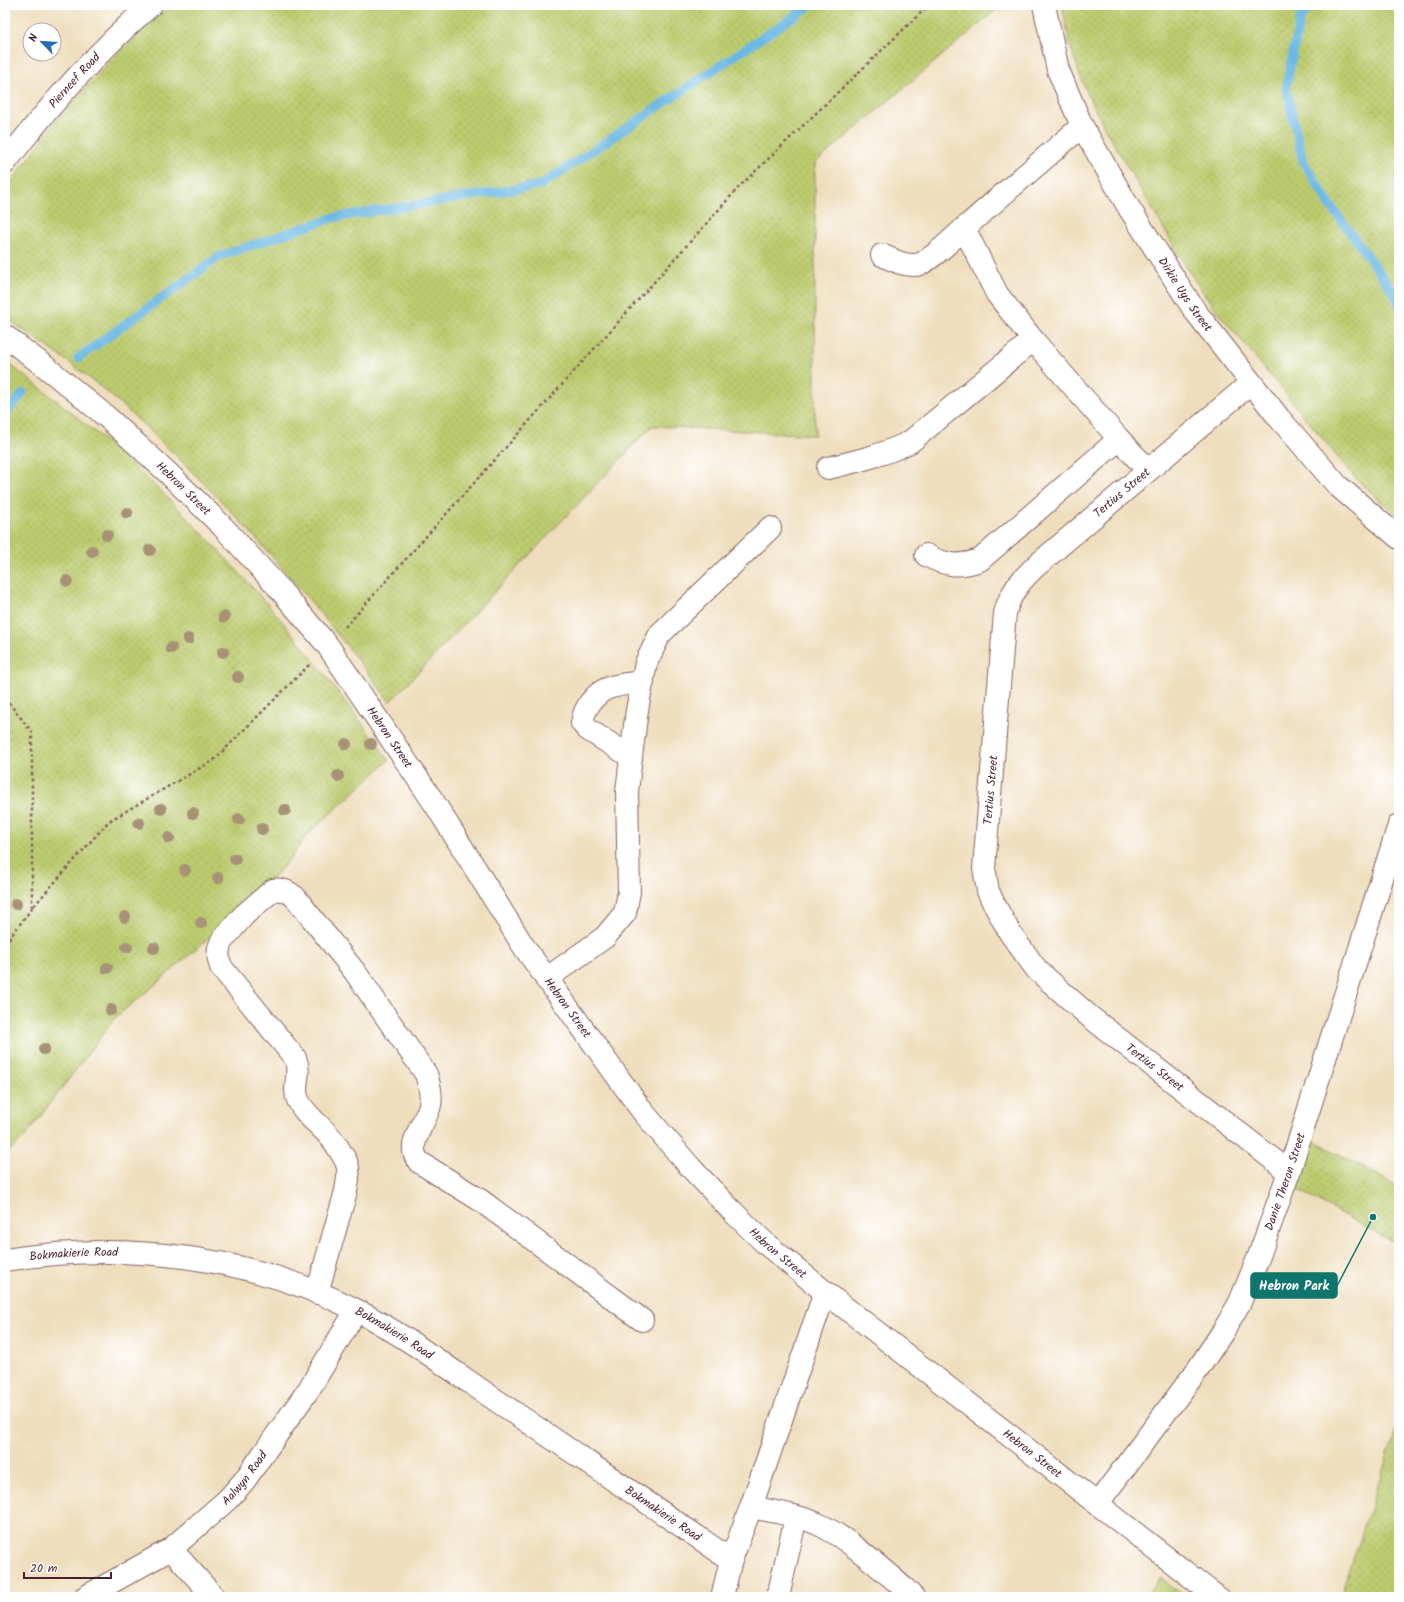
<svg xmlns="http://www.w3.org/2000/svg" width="1404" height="1602" font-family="Kalam,sans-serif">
<defs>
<pattern id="green-dots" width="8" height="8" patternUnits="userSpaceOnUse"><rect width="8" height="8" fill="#bccb6e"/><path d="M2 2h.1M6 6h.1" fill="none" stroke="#a3ae5f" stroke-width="1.8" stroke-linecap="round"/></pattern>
</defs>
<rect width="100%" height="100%" fill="#fff"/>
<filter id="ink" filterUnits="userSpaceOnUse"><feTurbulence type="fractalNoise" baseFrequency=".025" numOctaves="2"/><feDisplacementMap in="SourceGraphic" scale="8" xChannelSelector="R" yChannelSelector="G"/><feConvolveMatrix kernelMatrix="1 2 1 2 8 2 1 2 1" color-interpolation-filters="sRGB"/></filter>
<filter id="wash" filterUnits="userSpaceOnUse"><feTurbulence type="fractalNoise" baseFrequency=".012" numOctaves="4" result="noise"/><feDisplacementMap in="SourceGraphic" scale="16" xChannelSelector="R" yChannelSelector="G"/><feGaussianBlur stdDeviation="0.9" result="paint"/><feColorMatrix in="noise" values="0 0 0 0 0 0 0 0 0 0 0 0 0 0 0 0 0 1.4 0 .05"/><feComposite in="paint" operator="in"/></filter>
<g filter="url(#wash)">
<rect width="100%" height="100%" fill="#efdebd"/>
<!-- green -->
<g fill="url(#green-dots)" stroke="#83754c">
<path d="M171 5H1002L815 163V435L652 426 390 702C323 613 254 531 174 454 146 427 118 400 88 377 62 356 33 337 5 317V190L60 116 111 60Z"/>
<path d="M1062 5H1399V517L1358 481 1335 454 1213 306 1191 275 1108 134 1092 104 1079 73 1069 41Z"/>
<path d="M5 361C44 390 82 420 118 452 166 494 210 540 252 587 302 641 345 702 389 760L307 835 291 858 260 892 162 979 116 1017 24 1138 5 1155Z"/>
<path d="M1313 1140 1399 1187V1245L1297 1190Z"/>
<path d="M1399 1421V1597H1341Z"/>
<path d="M1160 1578 1185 1597H1145Z"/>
</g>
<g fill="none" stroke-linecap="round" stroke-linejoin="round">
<!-- stream -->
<g stroke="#6ab8e4" stroke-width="9">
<path d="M1312 5 1300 18 1286 87 1303 161 1328 202 1395 294 1399 304"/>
<path d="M78 358 220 256 332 218 541 185 811 5"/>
<path d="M5 415 23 393"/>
</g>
</g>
</g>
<g filter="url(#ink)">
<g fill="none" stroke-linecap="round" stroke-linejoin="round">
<defs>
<g id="minor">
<path id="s1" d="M1044 5 1058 70 1082 126 1129 208 1195 311 1279 418 1338 486 1399 538"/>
<path id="s2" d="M5 163C49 106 96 52 151 5"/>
<path d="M964 228 997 294 1033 340 1119 439 1148 470"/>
<path d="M882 255C892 260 908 268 920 264 934 258 955 236 967 226 1005 192 1044 159 1082 126"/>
<path id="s3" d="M5 336 47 368 108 418 167 472 223 527 277 586 328 646 435 804 524 947 643 1112 691 1168 733 1212 766 1244 825 1292 1217 1597"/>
<path id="s4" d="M1251 383 1036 566C1021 580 1010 593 1005 613L984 868 988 891 993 902 1010 933 1037 970 1089 1016 1289 1172"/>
<path d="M828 468C858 461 883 455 910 442L1033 340"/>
<path d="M926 555C946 566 959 567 980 560L1119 439"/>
<path d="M631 757 587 729 582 723C583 716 585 710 590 703 603 684 621 685 643 682"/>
<path d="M546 979 605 937 625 913 629 892 627 792 631 757 637 710 646 663 660 634 770 528"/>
<path id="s5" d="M5 1260C124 1241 250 1255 358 1311 413 1340 463 1379 515 1413 587 1462 659 1510 731 1560"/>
<path d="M317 1293C324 1268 331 1244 338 1219 342 1205 350 1183 348 1168 347 1160 341 1153 337 1146 327 1129 306 1118 298 1100 292 1087 302 1074 295 1058L221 967C218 958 217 951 221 942L244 915 273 890C281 888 289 892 295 897L355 972 426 1074C429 1084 432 1094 430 1105 426 1123 404 1145 419 1162L480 1200 642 1320"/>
<path id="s6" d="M1098 1503 1198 1369 1224 1330 1240 1302 1259 1256 1289 1172 1399 825"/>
<path d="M751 1507C774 1512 799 1515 820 1525 849 1539 879 1567 904 1588L913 1597"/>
<path d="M171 1549 214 1597"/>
<path id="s7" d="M85 1597 171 1549 228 1499 244 1481 309 1389 356 1311"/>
<path d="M722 1597 731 1560 751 1507 825 1292"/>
<path d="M778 1597 796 1517"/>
</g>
</defs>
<!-- minor casing -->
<use href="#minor" stroke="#84625e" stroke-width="24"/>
<!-- path -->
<g stroke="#84625e" stroke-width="2.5" stroke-dasharray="3 3" stroke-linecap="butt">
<path d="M345 627 740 186 929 5"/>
<path d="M5 698 32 732V908"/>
<path d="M5 944 32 908 109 821 214 760 310 664"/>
</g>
<!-- minor -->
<use href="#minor" stroke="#fff" stroke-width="22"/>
</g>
<!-- trees -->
<g fill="#a79278">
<circle cx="127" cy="513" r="6"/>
<circle cx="107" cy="535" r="6"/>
<circle cx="150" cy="550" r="6"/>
<circle cx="92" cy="551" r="6"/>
<circle cx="67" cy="581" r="6"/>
<circle cx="224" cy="617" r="6"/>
<circle cx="188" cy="639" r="6"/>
<circle cx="171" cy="648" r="6"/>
<circle cx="223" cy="652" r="6"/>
<circle cx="238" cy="677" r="6"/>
<circle cx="346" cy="744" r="6"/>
<circle cx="371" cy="744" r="6"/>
<circle cx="338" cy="776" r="6"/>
<circle cx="161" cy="809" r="6"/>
<circle cx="285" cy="810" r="6"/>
<circle cx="193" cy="813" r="6"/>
<circle cx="239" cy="819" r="6"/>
<circle cx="139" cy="823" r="6"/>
<circle cx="262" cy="829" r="6"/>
<circle cx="169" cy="838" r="6"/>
<circle cx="235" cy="859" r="6"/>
<circle cx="185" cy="870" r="6"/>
<circle cx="218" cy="878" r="6"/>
<circle cx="16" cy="904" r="6"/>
<circle cx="125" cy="917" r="6"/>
<circle cx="201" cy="923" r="6"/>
<circle cx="127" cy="947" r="6"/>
<circle cx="154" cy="948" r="6"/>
<circle cx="107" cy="968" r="6"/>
<circle cx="111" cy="1010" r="6"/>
<circle cx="44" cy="1049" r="6"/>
</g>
</g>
<g text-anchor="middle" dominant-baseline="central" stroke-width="3.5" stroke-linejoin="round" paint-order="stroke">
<!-- street labels -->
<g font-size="12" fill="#4a1f2b" stroke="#fff">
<text stroke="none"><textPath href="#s2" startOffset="108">Pierneef Road</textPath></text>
<text stroke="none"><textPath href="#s1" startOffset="325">Dirkie Uys Street</textPath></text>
<text stroke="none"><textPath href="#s3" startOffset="235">Hebron Street</textPath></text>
<text transform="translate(1122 493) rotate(-40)">Tertius Street</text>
<text stroke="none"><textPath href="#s3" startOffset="559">Hebron Street</textPath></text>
<text transform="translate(991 790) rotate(-85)">Tertius Street</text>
<text stroke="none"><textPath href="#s3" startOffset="883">Hebron Street</textPath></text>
<text stroke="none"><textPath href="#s4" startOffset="865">Tertius Street</textPath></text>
<text stroke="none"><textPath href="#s6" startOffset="375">Danie Theron Street</textPath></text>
<text stroke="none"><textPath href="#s3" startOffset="1207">Hebron Street</textPath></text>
<text stroke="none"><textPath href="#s5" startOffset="69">Bokmakierie Road</textPath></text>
<text stroke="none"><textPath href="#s5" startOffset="405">Bokmakierie Road</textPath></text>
<text stroke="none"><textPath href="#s3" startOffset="1531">Hebron Street</textPath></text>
<text stroke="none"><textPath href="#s7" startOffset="201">Aalwyn Road</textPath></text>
<text stroke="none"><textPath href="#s5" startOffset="729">Bokmakierie Road</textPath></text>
</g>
</g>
<!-- callouts -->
<path fill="none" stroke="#0f766e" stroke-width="1.5" d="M1373 1217L1337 1286"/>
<circle fill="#0f766e" stroke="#fff" stroke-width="1.5" cx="1373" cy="1217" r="4"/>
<rect fill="#0f766e" stroke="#0f766e" stroke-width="1.5" x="1251" y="1273" width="86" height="25" rx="4"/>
<g font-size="13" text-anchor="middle" font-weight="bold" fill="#fff">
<text x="1294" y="1290">Hebron Park</text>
</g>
<!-- margin -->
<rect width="1404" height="1602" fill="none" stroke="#fff" stroke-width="20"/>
<!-- north arrow -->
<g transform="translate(42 42) rotate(295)"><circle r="19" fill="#ffffff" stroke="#b7a5aa"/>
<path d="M0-3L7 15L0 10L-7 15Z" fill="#1f6fb2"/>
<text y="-6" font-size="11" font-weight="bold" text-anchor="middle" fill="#4a1f2b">N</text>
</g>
<!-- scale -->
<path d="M24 1572v6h87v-6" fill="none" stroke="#4a1f2b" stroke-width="2"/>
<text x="30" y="1572" font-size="12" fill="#4a1f2b" stroke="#ffffff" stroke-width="3" paint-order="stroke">20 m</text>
</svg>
